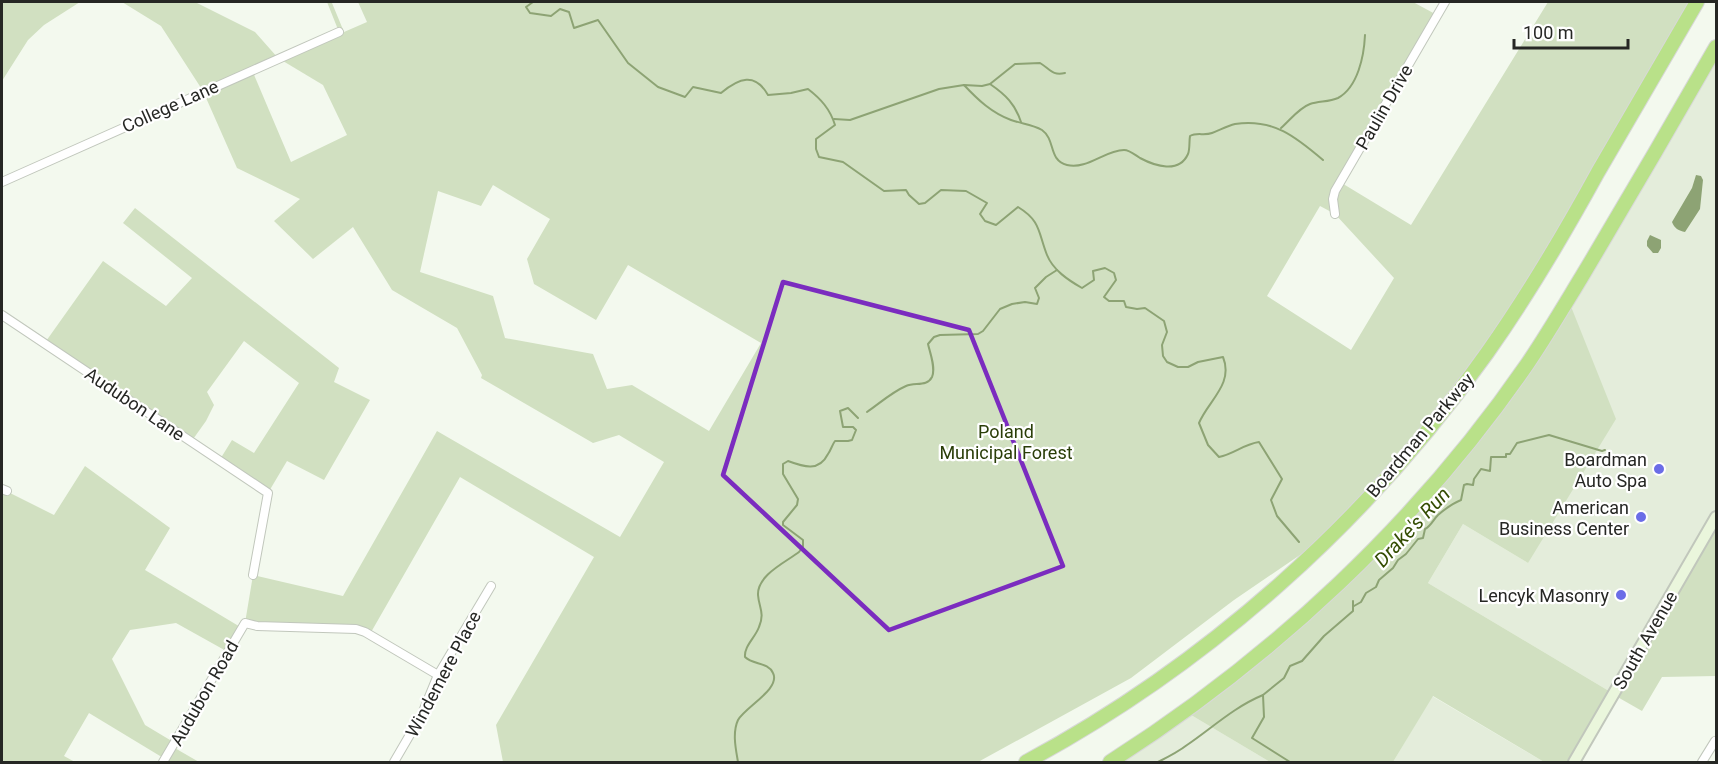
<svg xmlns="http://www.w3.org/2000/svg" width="1718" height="764" font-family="Roboto,sans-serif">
<rect width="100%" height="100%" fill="#f3f9ee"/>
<!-- built -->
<g fill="#e4eddb">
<path d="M1716 47V517L1614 694 1428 583 1463 524 1528 563 1568 299Z"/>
<path d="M1432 696 1544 762H1393Z"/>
<path d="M1186 712 1270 762H1110Z"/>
</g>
<!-- green -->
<g fill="#d1e0c1" fill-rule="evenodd">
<path d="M2 2H80L44 25 28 40 2 81Z"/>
<path d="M122 2H195L255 32 278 58 339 32 327 2H333L332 3 344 32 367 22 358 2H1413L1437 15 1340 182 1411 225 1548 2H1697L1488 351 1338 529 1234 600 1131 678 978 762H503L496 725 594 557 460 477 370 634 365 632 245 623 253 575 343 596 437 431 620 537 664 462 619 435 593 443 481 378 482 375 457 328 392 290 353 227 313 259 274 221 300 199 237 168 203 91 161 26ZM278 58 323 85 347 135 291 162 252 70ZM493 185 550 219 527 259 534 284 596 320 628 265 761 343 709 431 632 385 607 389 593 354 505 338 493 296 420 272 438 191 481 206ZM1320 206 1335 214 1394 278 1351 350 1267 296Z"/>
<path d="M135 208 339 368 334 382 370 400 324 480 287 461 268 493 219 461 232 440 254 453 299 383 244 341 207 392 214 405 206 421 191 442 44 344 103 261 166 306 192 278 123 223Z"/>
<path d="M1568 299 1616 419 1528 563 1463 524 1428 583 1614 694 1716 517V676L1662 677 1642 711 1614 695 1574 762H1544L1433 696 1393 762H1270L1186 712 1230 678 1432 487Z"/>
<path d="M85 466 170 528 145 570 242 628 228 652 176 623 130 630 112 659 145 725 175 743 173 747 199 762H163L165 759 89 713 64 756 75 762H2V489L54 515Z"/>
</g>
<!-- water -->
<g fill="#8da374">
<path d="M1696 175 1701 176 1703 180 1700 209 1685 232C1679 231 1674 228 1672 222L1692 188Z"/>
<path d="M1650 235 1661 240V248L1658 253H1653L1647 246V241Z"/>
</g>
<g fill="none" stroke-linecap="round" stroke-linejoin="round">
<!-- stream -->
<g stroke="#8da374" stroke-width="2">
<path d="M533 2 526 7 530 13 551 16 560 9 569 12 574 28 598 20 628 63 658 87 685 97 693 87 721 93C739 78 755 72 768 95L791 93 808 89C821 99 830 109 835 125L816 139V149L819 157 843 162 884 191 906 190 909 195 919 204 925 203 941 190 966 191 987 203 980 214 985 221 996 225 1018 207C1041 221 1038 232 1047 255 1053 270 1068 280 1082 288L1094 280 1093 271 1105 268 1114 273 1116 280 1104 297 1109 301H1124L1126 307 1137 309 1145 308 1164 321 1167 332 1162 345 1163 356 1167 362 1178 367H1188L1198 362 1223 357C1234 384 1208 401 1199 423L1208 445 1219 457C1234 454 1244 444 1259 442L1282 479 1271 500 1277 516 1299 542"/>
<path d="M990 84C1006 95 1015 104 1021 122"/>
<path d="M964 85C978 100 992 113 1011 120 1022 124 1032 124 1042 130 1056 140 1048 160 1067 165 1087 170 1105 150 1124 150 1130 150 1135 155 1140 158 1155 166 1179 174 1188 154 1190 149 1189 142 1190 136 1197 132 1204 136 1212 133 1220 130 1227 126 1235 124 1273 118 1296 137 1323 160"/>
<path d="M834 119 850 120 939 89 964 85 982 86 990 84 1015 64 1040 63C1050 69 1052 76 1065 73"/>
<path d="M1281 128C1290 120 1299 108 1310 104 1319 101 1329 102 1338 98 1358 87 1364 56 1365 35"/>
<path d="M867 412C880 403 892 392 906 386 915 382 927 387 932 377 936 368 930 353 928 344L934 337 940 335 978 334 983 331 1000 309 1012 304 1025 302 1037 304 1039 298 1035 288 1046 277 1057 270"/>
<path d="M1354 606 1361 602 1366 593 1376 587 1379 580 1393 568 1398 560 1406 554 1418 539 1423 538 1425 529C1431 526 1433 520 1438 515 1445 509 1451 504 1461 500L1464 485 1467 484 1473 485 1474 479 1481 469 1490 471 1491 457H1506V454H1510L1517 443 1549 435 1602 451 1605 450"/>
<path d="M738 762C736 750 732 733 738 720 745 707 781 689 773 673 768 662 753 665 745 657 744 646 755 638 759 627 765 613 759 608 758 595 757 575 786 562 799 552L803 547V540L783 525V522L797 505 798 499 783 474V464L788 461C804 467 819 472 828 454 831 450 832 445 835 441H848L852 440 856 430 853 427H843L840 411 848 408 858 418"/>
<path d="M1158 762C1168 757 1178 752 1187 745 1212 728 1234 707 1263 695"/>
<path d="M1290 762 1252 738 1264 717 1263 695 1284 678 1290 666 1302 661 1324 636 1353 611V601"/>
</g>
<defs>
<g id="street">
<path d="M2 182 339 32"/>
<path d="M1335 214 1333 199 1335 191 1445 2"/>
<path d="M2 315 268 493 253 575"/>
<path d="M2 489 7 491"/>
<path d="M163 762 245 623 257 626 356 629 365 632 438 675"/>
<path d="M394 762 422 714 438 675 491 586"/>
<path d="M1702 762 1715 741"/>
</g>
<path id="secondary" d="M1574 762 1716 517"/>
<g id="highway">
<path d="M1026 762C1208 664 1367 522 1487 353 1528 295 1564 234 1598 172 1631 115 1664 58 1697 2"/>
<path d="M1110 762C1273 658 1418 523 1528 363 1547 335 1564 306 1581 278 1627 201 1672 124 1716 47"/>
</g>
</defs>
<!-- street casing -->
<use href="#street" stroke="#c1c7bc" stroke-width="10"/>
<!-- secondary casing -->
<use href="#secondary" stroke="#c1c7bc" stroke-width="14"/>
<!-- highway casing -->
<use href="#highway" stroke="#d8d8d8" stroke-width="16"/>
<!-- street -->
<use href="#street" stroke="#fff" stroke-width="8"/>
<!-- secondary -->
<use href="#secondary" stroke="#eaf6dc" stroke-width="10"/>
<!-- highway -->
<use href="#highway" stroke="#b9e189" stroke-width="14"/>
</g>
<!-- marked area -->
<path fill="none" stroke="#7b2cbf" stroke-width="4.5" stroke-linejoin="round" d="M783 282 969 330 1063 566 889 630 723 475Z"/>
<!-- markers -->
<g fill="#6b6de7" stroke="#fff" stroke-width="2">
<circle cx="1659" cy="469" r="6"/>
<circle cx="1641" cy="517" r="6"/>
<circle cx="1621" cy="595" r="6"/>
</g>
<g text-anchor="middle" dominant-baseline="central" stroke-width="4.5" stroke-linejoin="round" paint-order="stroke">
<!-- street labels -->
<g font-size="18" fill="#262724" stroke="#fff">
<text transform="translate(170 106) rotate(-24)">College Lane</text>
<text transform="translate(1384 107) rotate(-60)">Paulin Drive</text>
<text transform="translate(135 404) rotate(34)">Audubon Lane</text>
<text transform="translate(1420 435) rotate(-50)">Boardman Parkway</text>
<text transform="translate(1645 640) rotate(-60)">South Avenue</text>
<text transform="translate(443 674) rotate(-62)">Windemere Place</text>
<text transform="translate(204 693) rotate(-60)">Audubon Road</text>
</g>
<!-- park labels -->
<g font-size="18" fill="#2a3e08" stroke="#fff">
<text x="1006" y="431">Poland<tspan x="1006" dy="21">Municipal Forest</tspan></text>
</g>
<!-- poi labels -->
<g font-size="18" fill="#262724" stroke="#fff" text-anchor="end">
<text x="1647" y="459">Boardman<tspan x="1647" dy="21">Auto Spa</tspan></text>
<text x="1629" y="507">American<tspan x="1629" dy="21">Business Center</tspan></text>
<text x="1609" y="595">Lencyk Masonry</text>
</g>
<!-- water labels -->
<g font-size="20" font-style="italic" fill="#344d03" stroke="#fff">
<text transform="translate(1412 527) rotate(-47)">Drake's Run</text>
</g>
</g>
<!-- border -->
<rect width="1718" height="764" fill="none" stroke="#262724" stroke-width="6"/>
<!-- scale -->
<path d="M1514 39v9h114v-9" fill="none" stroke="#262724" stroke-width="3"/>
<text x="1523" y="39" font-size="18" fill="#262724" stroke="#ffffff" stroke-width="4.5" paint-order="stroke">100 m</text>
</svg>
